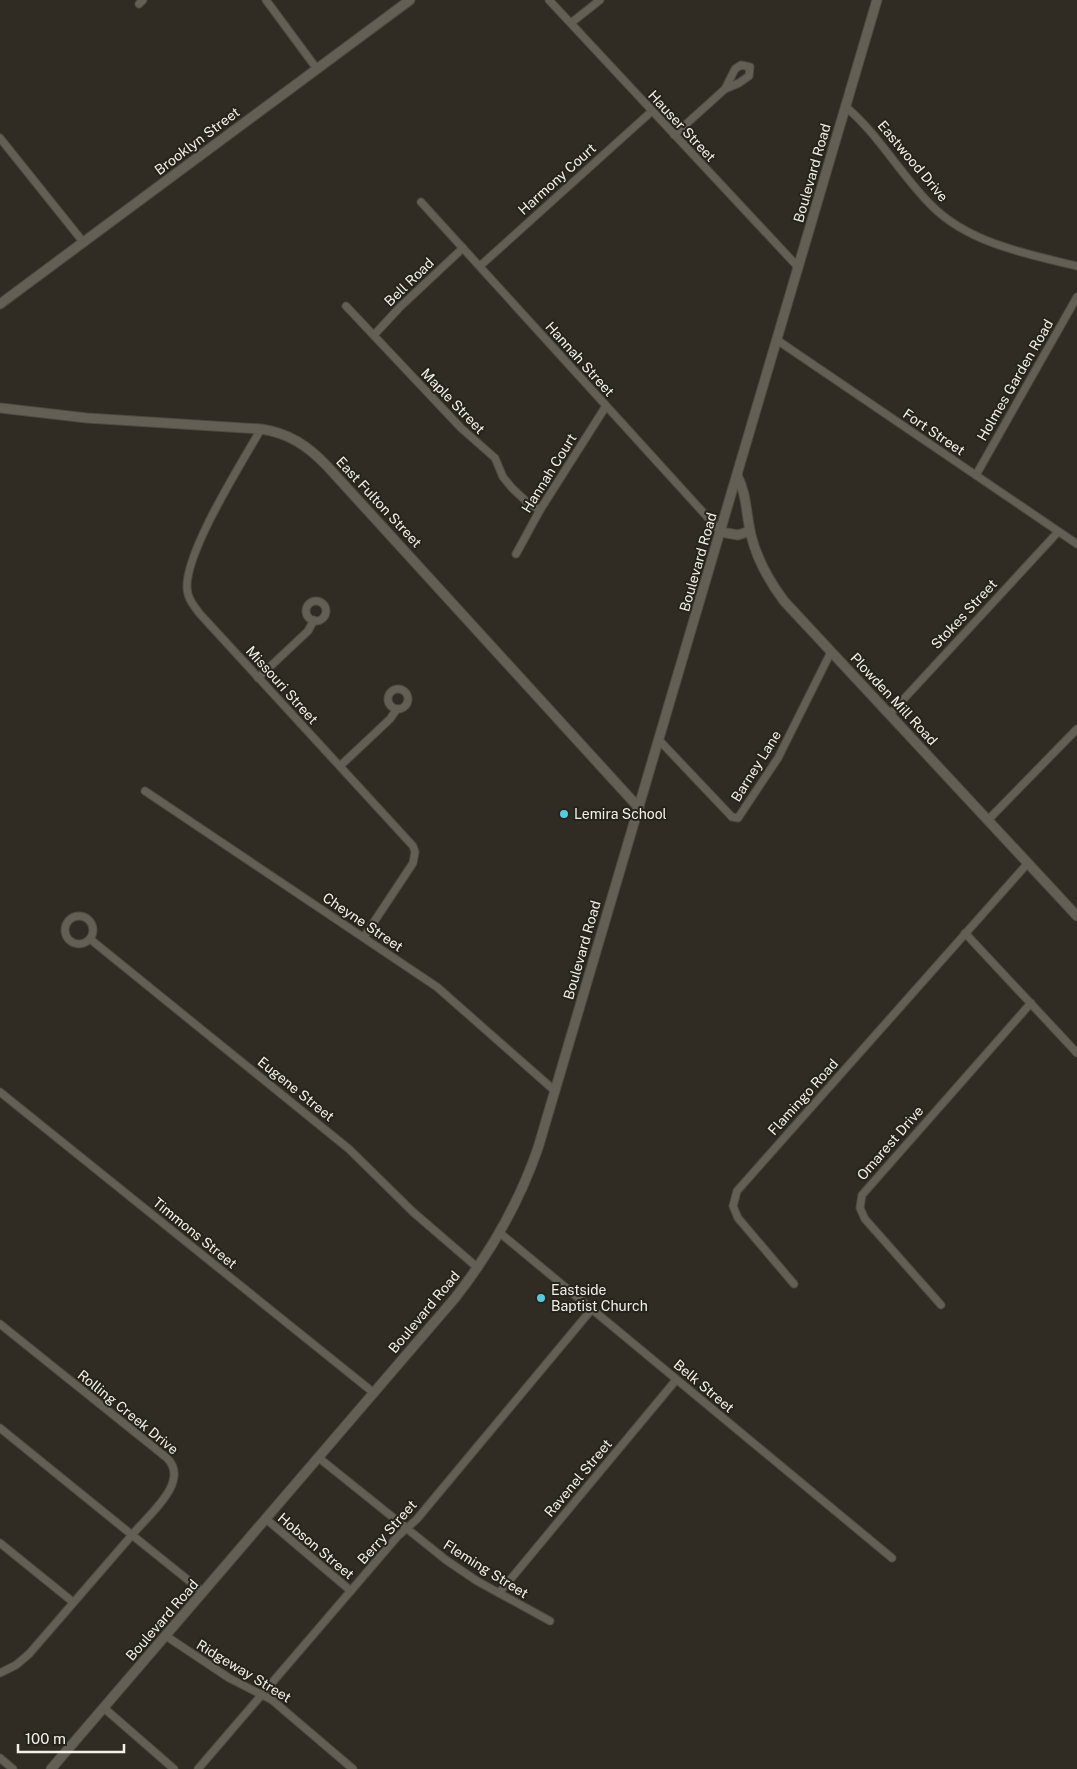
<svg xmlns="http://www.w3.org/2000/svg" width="1077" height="1769" font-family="'Public Sans',sans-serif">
<rect width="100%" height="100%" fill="#302c23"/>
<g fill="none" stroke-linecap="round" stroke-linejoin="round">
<defs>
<g id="minor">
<path d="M266 0 317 69"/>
<path d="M549 0 798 267"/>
<path d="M139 4 143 0"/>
<path d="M571 23 600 0"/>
<path d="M741 65 750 67 749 76 739 83 725 89 735 69Z"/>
<path d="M846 107C879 135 900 174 931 205 968 243 1027 254 1077 266"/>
<path d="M674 135 725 89"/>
<path d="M0 138 84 243"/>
<path d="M421 202 721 532"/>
<path d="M480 266 652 111"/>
<path d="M346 306 461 428 495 458 503 477 512 488 528 503 540 510"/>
<path d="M374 335 400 307 463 248"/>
<path d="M777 340 1077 544"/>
<path d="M261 429C242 462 186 551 187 587 187 598 194 606 200 614L413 846 415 852 413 863 364 937"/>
<path d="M976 475 1077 297"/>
<path d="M516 554 540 510 606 406"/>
<circle cx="316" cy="611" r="10"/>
<path d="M258 678 308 631 314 620"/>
<circle cx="398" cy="699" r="10"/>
<path d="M889 715 1058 532"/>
<path d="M659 740 732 817 738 818 778 758 831 652"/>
<path d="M340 766 390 719 397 709"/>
<path d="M145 791 437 987 555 1091"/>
<path d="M988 820 1077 729"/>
<circle cx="79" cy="930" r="14"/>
<path d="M965 933 1077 1053"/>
<path d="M90 939 349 1149 413 1212 478 1268"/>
<path d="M0 1092 374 1393"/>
<path d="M500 1233 892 1558"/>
<path d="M794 1284 738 1218 733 1206 737 1191 1028 863"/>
<path d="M941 1305 865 1219 860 1208 862 1195 1031 1003"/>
<path d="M0 1324 167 1458C191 1482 148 1515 132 1535L0 1428"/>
<path d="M319 1458 446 1560 477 1581 550 1621"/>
<path d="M266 1519 351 1591"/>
<path d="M0 1543 73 1602"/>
<path d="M499 1593 676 1380"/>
<path d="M166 1636 229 1678 272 1700 353 1769"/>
<path d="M0 1673 16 1665 29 1654 132 1535 203 1592"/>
<path d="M104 1708 174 1769"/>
<path d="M0 1758 13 1769"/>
<path d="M198 1769 397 1537 417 1519 592 1309"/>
</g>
<g id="tertiary">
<path d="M0 304 410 0"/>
<path d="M0 408 87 418 261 429C289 433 308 446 327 466L639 808"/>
<path d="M737 475C747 494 746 515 751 535 757 560 769 581 784 601L1077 916"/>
<path d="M721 532 738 535 750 531"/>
<path d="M51 1769 455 1298C491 1252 519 1203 538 1148L877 0"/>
</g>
</defs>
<!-- minor casing -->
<use href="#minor" stroke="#4d4a41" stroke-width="9"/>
<!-- tertiary casing -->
<use href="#tertiary" stroke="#4d4a41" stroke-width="11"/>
<!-- minor -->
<use href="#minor" stroke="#635f55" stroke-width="7"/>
<!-- tertiary -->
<use href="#tertiary" stroke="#635f55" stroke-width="9"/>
</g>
<!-- markers -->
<g fill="#55cadf" stroke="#26231a" stroke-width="2">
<circle cx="564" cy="814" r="5"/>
<circle cx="541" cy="1298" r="5"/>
</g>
<g text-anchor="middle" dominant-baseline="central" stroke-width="4" stroke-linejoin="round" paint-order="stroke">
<!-- street labels -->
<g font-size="14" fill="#f3f0ea" stroke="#26231a">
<text transform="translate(682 126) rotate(47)">Hauser Street</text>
<text transform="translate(197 141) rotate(-37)">Brooklyn Street</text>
<text transform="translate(913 161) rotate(50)">Eastwood Drive</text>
<text transform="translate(812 173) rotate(-74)">Boulevard Road</text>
<text transform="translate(557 179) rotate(-42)">Harmony Court</text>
<text transform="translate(409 282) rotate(-44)">Bell Road</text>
<text transform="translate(580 359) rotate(48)">Hannah Street</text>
<text transform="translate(1015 380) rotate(-60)">Holmes Garden Road</text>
<text transform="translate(453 401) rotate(46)">Maple Street</text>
<text transform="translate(934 432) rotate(34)">Fort Street</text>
<text transform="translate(549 473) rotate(-58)">Hannah Court</text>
<text transform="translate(379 502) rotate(47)">East Fulton Street</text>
<text transform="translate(698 562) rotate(-74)">Boulevard Road</text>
<text transform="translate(964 614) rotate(-47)">Stokes Street</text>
<text transform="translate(282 685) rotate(48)">Missouri Street</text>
<text transform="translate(894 699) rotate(47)">Plowden Mill Road</text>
<text transform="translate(756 766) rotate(-58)">Barney Lane</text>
<text transform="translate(363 922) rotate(34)">Cheyne Street</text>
<text transform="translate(582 950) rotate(-74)">Boulevard Road</text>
<text transform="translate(296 1089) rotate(39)">Eugene Street</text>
<text transform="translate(803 1097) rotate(-48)">Flamingo Road</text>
<text transform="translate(890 1143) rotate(-49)">Omarest Drive</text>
<text transform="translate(195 1233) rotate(39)">Timmons Street</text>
<text transform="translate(424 1312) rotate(-50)">Boulevard Road</text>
<text transform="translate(704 1386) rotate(40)">Belk Street</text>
<text transform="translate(128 1412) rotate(39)">Rolling Creek Drive</text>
<text transform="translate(578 1478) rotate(-50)">Ravenel Street</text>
<text transform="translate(387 1532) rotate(-48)">Berry Street</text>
<text transform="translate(316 1546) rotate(40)">Hobson Street</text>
<text transform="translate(486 1569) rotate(32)">Fleming Street</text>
<text transform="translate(162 1620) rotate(-49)">Boulevard Road</text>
<text transform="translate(244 1671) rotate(31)">Ridgeway Street</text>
</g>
<!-- poi labels -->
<g font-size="14" fill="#f3f0ea" stroke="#26231a" text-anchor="start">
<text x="574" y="814">Lemira School</text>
<text x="551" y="1290">Eastside<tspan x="551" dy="16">Baptist Church</tspan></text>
</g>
</g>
<!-- scale -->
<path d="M18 1744v8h106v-8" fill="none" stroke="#f3f0ea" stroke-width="2.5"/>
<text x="25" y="1744" font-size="15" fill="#f3f0ea" stroke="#26231a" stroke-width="4" paint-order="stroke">100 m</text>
</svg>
